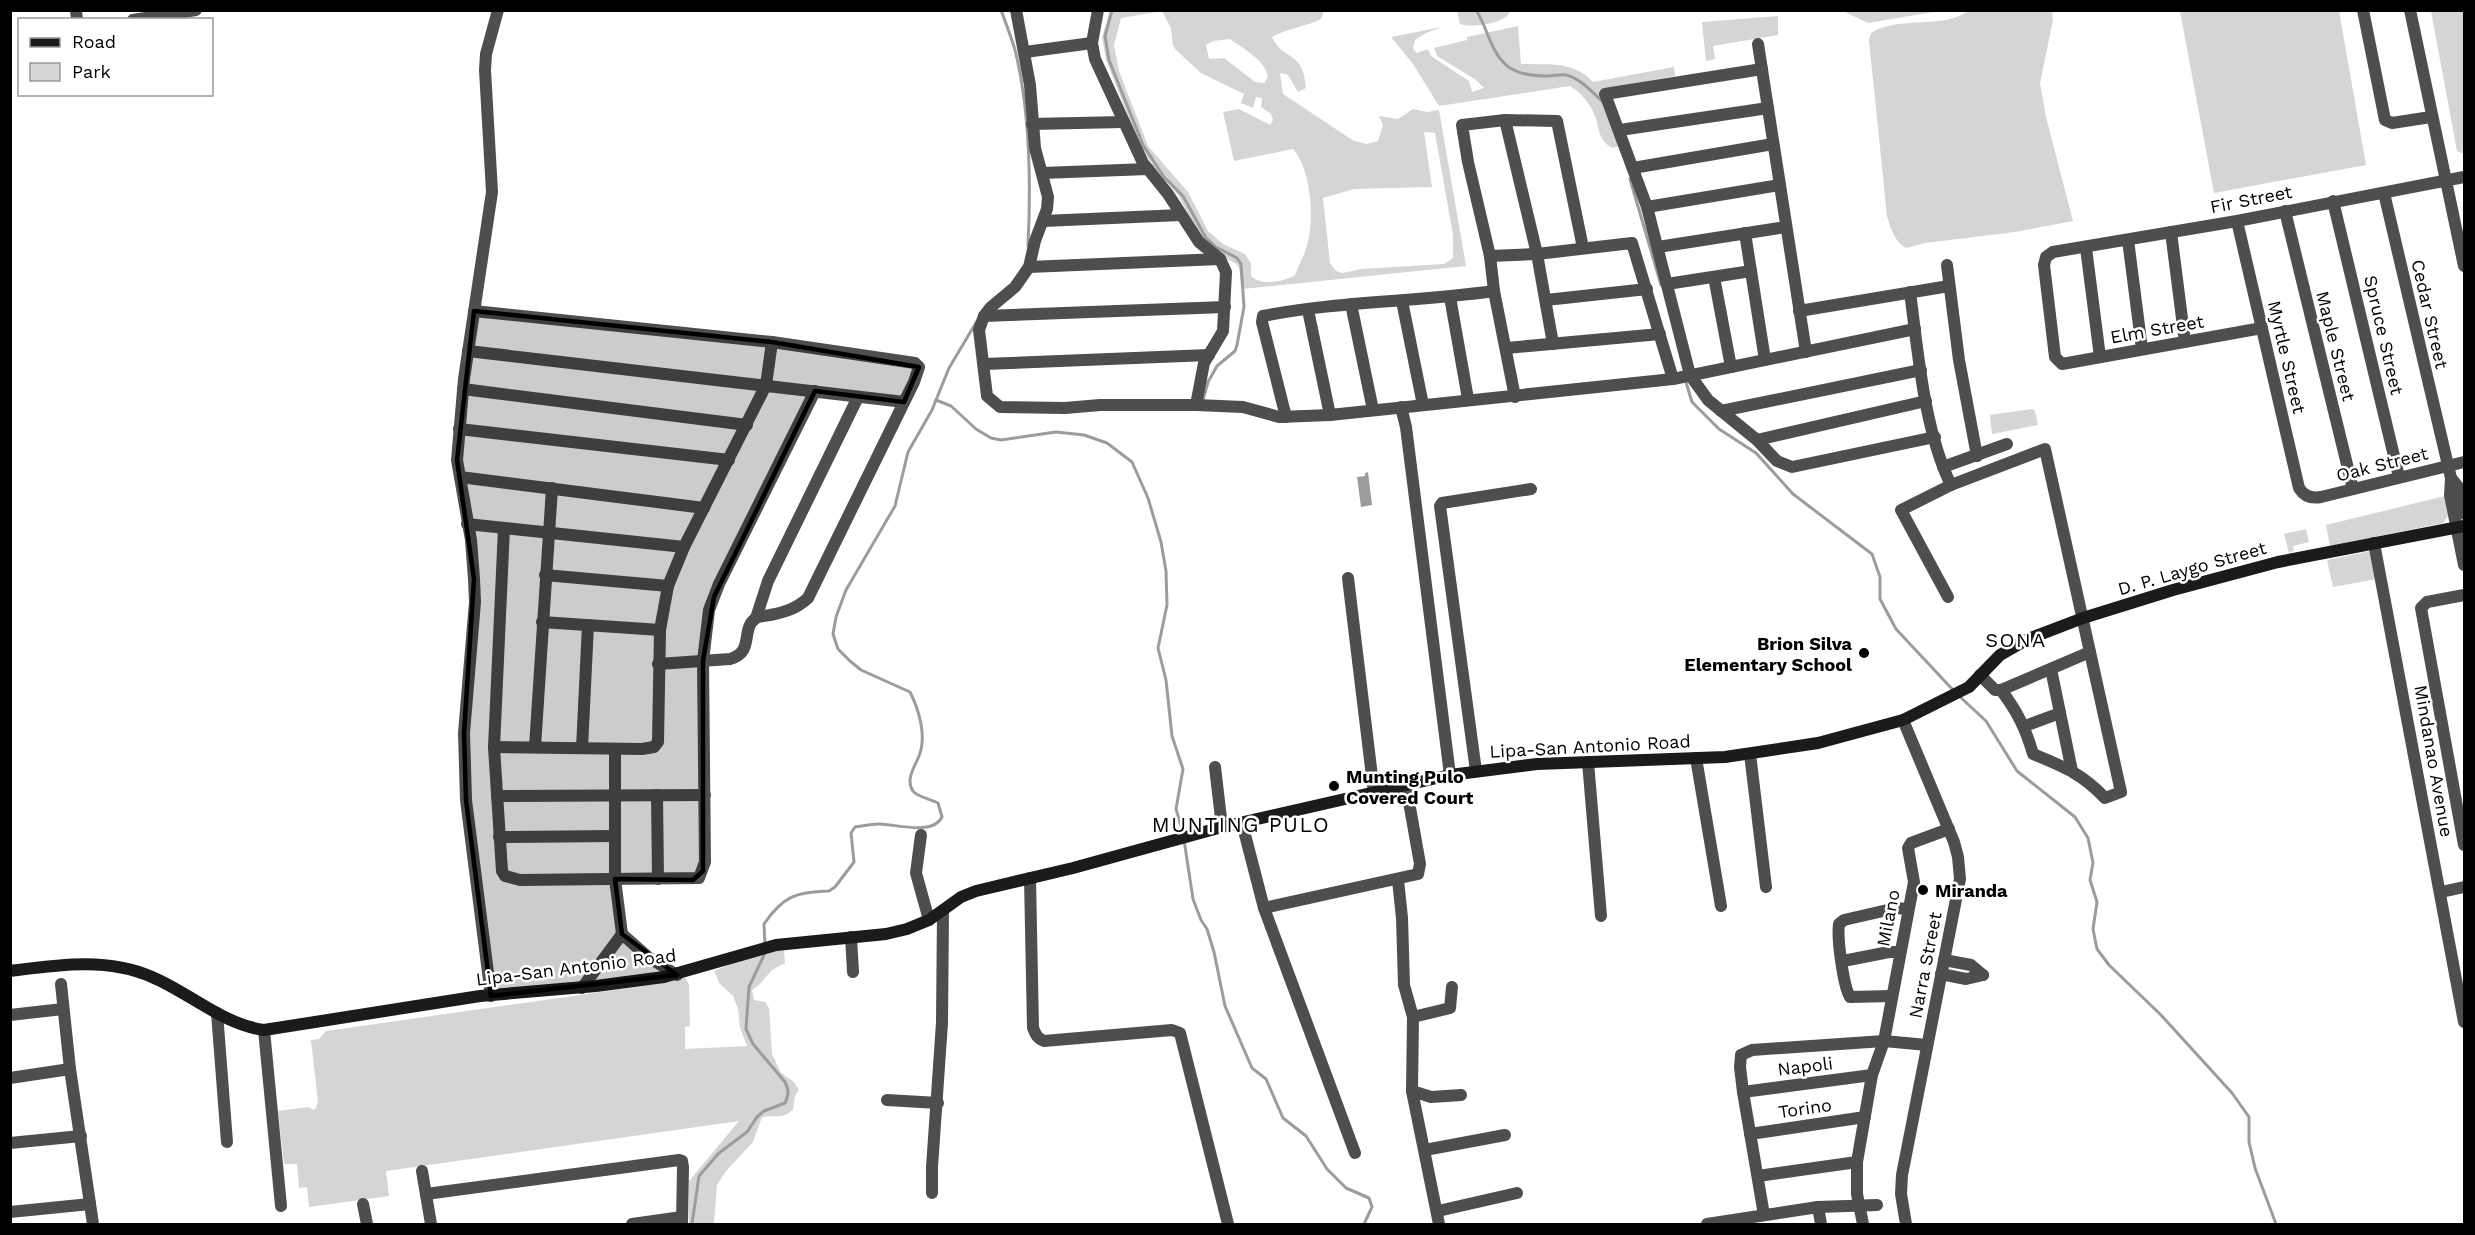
<svg xmlns="http://www.w3.org/2000/svg" width="2475" height="1235" font-family="'Work Sans',sans-serif">
<rect width="100%" height="100%" fill="#fff"/>
<!-- green -->
<g fill="#d5d5d5" fill-rule="evenodd">
<path d="M1110 11H1324L1321 19C1305 27 1288 28 1272 37 1285 63 1303 49 1306 88L1298 92 1288 75 1280 73 1283 94 1354 141 1367 144 1378 141 1383 125 1379 116 1398 119 1413 109 1427 112 1439 110 1466 266 1242 289 1239 268 1235 263 1222 257 1198 233 1178 195 1156 170 1140 146 1106 60 1102 37ZM1162 11 1171 28 1173 46 1176 50 1201 73 1244 94 1241 103 1253 108 1256 97 1262 98 1261 107 1271 114 1273 120 1270 125 1239 109 1223 112 1234 161 1293 149C1312 170 1315 223 1306 249 1303 258 1298 266 1295 275 1284 282 1260 286 1251 276V263L1245 254 1223 244 1208 231 1188 192 1148 146 1119 71 1114 45 1121 18ZM1230 39C1243 48 1266 61 1268 77L1264 83 1255 82 1224 58 1209 59 1206 45 1213 41ZM1424 132 1435 133 1453 235V258L1444 264 1362 269 1342 273 1336 271 1330 263 1323 198 1354 189 1432 187Z"/>
<path d="M1457 11H1508L1509 14C1501 24 1472 28 1460 24Z"/>
<path d="M1843 11H1939L1868 23Z"/>
<path d="M1968 11H2052L2053 20 2040 83 2046 117 2073 221 2015 232 1925 243 1906 248C1894 241 1891 229 1887 216L1869 40 1871 33C1899 15 1941 30 1968 11Z"/>
<path d="M2180 11H2339L2366 165 2214 193Z"/>
<path d="M2431 11H2464V154L2457 151Z"/>
<path d="M1778 16V35L1713 46 1715 59 1706 61 1702 22Z"/>
<path d="M1518 26 1521 64C1548 65 1574 61 1593 82L1674 67 1675 76 1599 90 1622 145 1613 148C1598 141 1600 130 1595 116 1590 103 1581 93 1570 86L1439 106 1413 64 1391 37 1442 27 1426 33 1415 40 1413 49 1417 53 1428 49 1431 56 1469 81 1472 92 1484 88 1476 80 1437 56 1434 48 1467 40V37Z"/>
<path d="M2032 409 2035 411 2038 425 1992 434 1990 415Z"/>
<path d="M2445 496 2448 516 2443 523 2330 546 2326 525Z"/>
<path d="M2306 529 2309 542 2293 546 2294 551 2289 553 2284 534Z"/>
<path d="M2371 551 2377 579 2333 587 2327 560Z"/>
<path d="M776 950H784L785 963 772 970 759 985 752 990 754 1000 765 1002 769 1008 772 1054 781 1073 794 1082 799 1090 795 1096 793 1110C783 1119 774 1115 762 1117L753 1142 726 1171 717 1185 714 1224H689V1181L739 1121 386 1171 389 1196 309 1207 307 1187 299 1188 297 1164H284L278 1111 309 1107 313 1110 316 1108 318 1102 311 1040 319 1039 326 1031 657 984 685 977 689 985 690 1026 685 1027V1049L747 1046 740 1028 738 1009 733 996 720 984 714 971 750 956Z"/>
</g>
<!-- water -->
<path fill="#9c9c9c" d="M1368 472 1372 505 1361 507 1357 477 1365 476V473Z"/>
<g fill="none" stroke-linecap="round" stroke-linejoin="round">
<!-- stream -->
<g stroke="#9c9c9c" stroke-width="3">
<path d="M1001 10C1006 24 1011 36 1015 50 1030 110 1031 184 1028 246"/>
<path d="M1112 10 1105 36 1109 60 1143 145 1164 177 1183 196 1206 238 1216 247 1237 258 1241 264 1244 307 1237 345 1235 351 1217 366 1208 382 1203 400"/>
<path d="M1476 10C1487 27 1490 49 1504 63 1514 74 1533 76 1547 76 1553 76 1561 74 1566 75 1580 78 1593 93 1603 102"/>
<path d="M1630 179 1661 285"/>
<path d="M1685 379 1692 402 1719 429 1756 453 1793 494 1872 554 1880 577V599L1896 629 1953 690"/>
<path d="M936 400 951 406 976 429 991 438 1001 440 1056 432 1084 435 1107 443 1132 462 1148 498 1161 542 1166 571 1167 605 1158 648 1166 680 1172 736 1183 769 1176 809 1183 833"/>
<path d="M1958 695 1986 721 2017 771 2075 817 2088 838 2093 863 2090 880 2097 902 2093 929 2097 949 2109 965 2161 1015 2232 1093 2249 1117V1142L2255 1168 2276 1224"/>
<path d="M1184 840 1193 899 1201 920 1207 929 1214 952 1225 1006 1252 1068 1266 1079 1283 1118 1306 1136 1327 1169 1346 1188 1369 1198 1372 1207 1364 1224"/>
<path d="M765 946 764 924C783 896 796 892 829 891L835 887 854 862 851 833 855 827C863 826 871 824 879 824 896 824 933 836 942 817L938 803C931 799 917 797 913 791 905 780 915 766 919 756 927 736 919 710 910 692L861 670 850 661 838 649 833 634 836 617 846 590 895 506 908 452 932 410 949 368 977 321"/>
<path d="M692 1224 699 1176 719 1153 747 1132 757 1117 764 1111 785 1103C789 1095 789 1090 785 1082L753 1044 746 1029 749 987 765 953"/>
</g>
<!-- minor -->
<g stroke="#4e4e4e" stroke-width="12">
<path d="M76 10 77 20"/>
<path d="M1016 10 1030 85 1035 148 1048 197 1047 209 1035 241 1029 267 1015 287 991 307 984 316 979 330 987 396 1000 407 1065 408 1100 405H1196L1243 407 1279 417 1330 415 1673 379 1915 329"/>
<path d="M1098 10 1092 43 1095 59 1143 163 1168 194 1199 242 1220 259 1226 272 1223 331 1204 363 1196 405"/>
<path d="M2363 10 2385 120 2392 123 2431 117"/>
<path d="M2410 10 2464 266"/>
<path d="M133 20 196 10"/>
<path d="M1758 44 1806 352"/>
<path d="M1025 52 1092 43"/>
<path d="M1762 69 1605 94 1647 207 1690 375 1708 400 1757 440 1777 461 1792 467 1935 437"/>
<path d="M1505 120 1537 254 1553 344"/>
<path d="M1032 124 1123 122"/>
<path d="M1620 130 1768 108"/>
<path d="M1633 168 1773 144"/>
<path d="M1042 173 1148 169"/>
<path d="M2384 193 2451 478 2450 495 2464 565"/>
<path d="M2333 201 2399 477"/>
<path d="M1647 207 1780 185"/>
<path d="M2285 211 2353 489"/>
<path d="M1043 221 1181 215"/>
<path d="M2237 221 2299 488C2304 496 2311 499 2321 497L2464 462"/>
<path d="M2171 232 2185 342"/>
<path d="M1745 233 1765 360"/>
<path d="M2128 240 2142 349"/>
<path d="M1658 247 1786 227"/>
<path d="M2086 248 2100 357"/>
<path d="M1490 256 1537 254 1632 243 1673 379"/>
<path d="M1947 265 1959 360 1977 456"/>
<path d="M1029 267 1220 259"/>
<path d="M1714 277 1731 367"/>
<path d="M1667 284 1751 271"/>
<path d="M1910 292C1918 352 1924 430 1951 485"/>
<path d="M1450 297 1468 399"/>
<path d="M1546 300 1647 289"/>
<path d="M1402 301 1423 405"/>
<path d="M1351 304 1373 410"/>
<path d="M1308 310 1330 415"/>
<path d="M474 311 772 342 915 363 919 367 914 382 808 598C796 609 785 612 770 615 766 616 759 616 756 618 740 629 755 652 730 659L658 664"/>
<path d="M1799 311 1949 286"/>
<path d="M984 316 1225 307"/>
<path d="M2262 328 2062 364 2055 357 2044 265 2046 257 2053 252 2237 221 2464 177"/>
<path d="M1506 348 1660 334"/>
<path d="M468 351 904 402"/>
<path d="M984 364 1209 355"/>
<path d="M463 389 747 425"/>
<path d="M1515 397 1494 291 1490 256 1468 162 1462 125 1505 120 1557 121 1583 248"/>
<path d="M1401 407 1406 427 1450 775"/>
<path d="M1721 411 1921 370"/>
<path d="M1286 417 1262 322 1263 316C1339 301 1417 302 1494 291"/>
<path d="M459 429 729 460"/>
<path d="M1757 440 1926 401"/>
<path d="M1943 467 2007 444"/>
<path d="M460 477 704 508"/>
<path d="M2451 478 2460 489 2464 514"/>
<path d="M467 524 684 547"/>
<path d="M504 528 494 747 502 871 505 876 520 880 699 878 705 862 703 661 709 610 719 584 815 391"/>
<path d="M2374 543 2464 1022"/>
<path d="M545 575 668 586"/>
<path d="M1348 578 1374 793"/>
<path d="M2464 595 2427 602 2421 608 2464 845"/>
<path d="M1948 597 1901 510 1951 485 2045 449 2121 792 2105 798C2081 773 2064 767 2033 754 2026 729 2017 711 2001 690H1995L1980 675"/>
<path d="M756 618 768 581 858 397"/>
<path d="M542 622 660 630"/>
<path d="M2051 669 2072 771"/>
<path d="M2001 690 2090 652"/>
<path d="M2025 726 2060 713"/>
<path d="M494 747 642 749 654 747 658 742 660 630 668 586 684 547 766 385 772 342"/>
<path d="M535 747 552 488"/>
<path d="M582 748 588 625"/>
<path d="M1750 754 1766 887"/>
<path d="M1696 758 1721 906"/>
<path d="M1588 762 1601 916"/>
<path d="M1215 767 1222 827"/>
<path d="M1476 771 1440 506 1442 503 1531 489"/>
<path d="M657 795 658 879"/>
<path d="M497 796 705 795"/>
<path d="M1242 823 1264 908 1355 1153"/>
<path d="M921 835 916 873 929 920"/>
<path d="M499 837 615 836"/>
<path d="M1030 878 1033 1028C1036 1035 1037 1038 1044 1041L1172 1030 1180 1033 1228 1224"/>
<path d="M1398 880 1402 918 1404 985 1413 1017 1412 1091 1439 1224"/>
<path d="M2446 891 2464 887"/>
<path d="M1264 908 1418 874 1420 864 1406 785"/>
<path d="M622 934 648 957 677 975"/>
<path d="M851 937 853 972"/>
<path d="M1944 960 1971 965 1983 975"/>
<path d="M1843 961 1889 952H1900"/>
<path d="M1941 974 1966 979 1983 975"/>
<path d="M61 984 70 1069 93 1224"/>
<path d="M582 988 622 934 615 879V749"/>
<path d="M1892 996 1850 997C1843 985 1837 938 1839 924L1844 920 1896 908 1908 909"/>
<path d="M217 1013 227 1142"/>
<path d="M10 1015 63 1009"/>
<path d="M1413 1017 1450 1008 1452 987"/>
<path d="M264 1030 281 1206"/>
<path d="M10 1078 70 1069"/>
<path d="M1412 1091 1431 1097 1461 1095"/>
<path d="M1743 1092 1872 1075"/>
<path d="M887 1100 938 1103"/>
<path d="M1750 1134 1865 1117"/>
<path d="M10 1143 81 1136"/>
<path d="M1425 1150 1505 1135"/>
<path d="M422 1171 431 1224"/>
<path d="M1758 1176 1857 1162"/>
<path d="M932 1193V1167L942 1023 943 911"/>
<path d="M426 1194 679 1160 682 1161 683 1167 682 1224"/>
<path d="M363 1204 367 1224"/>
<path d="M1818 1207 1821 1224"/>
<path d="M1438 1211 1517 1193"/>
<path d="M10 1212 90 1204"/>
<path d="M1764 1215 1743 1092 1740 1067 1741 1055 1752 1050 1884 1041 1927 1045"/>
<path d="M632 1224 682 1217"/>
<path d="M1707 1224 1818 1207 1877 1205"/>
<path d="M1863 1224 1857 1194V1162L1872 1075 1884 1041 1914 882 1908 848 1911 843 1949 829"/>
</g>
<!-- tertiary -->
<g stroke="#4e4e4e" stroke-width="12">
<path d="M1903 720 1954 842 1958 857 1960 879 1902 1175 1901 1194 1906 1224"/>
<path d="M491 996 466 800 464 733 475 602 474 579 471 540 457 460 464 379 492 192 485 70 486 54 498 10"/>
</g>
<!-- secondary -->
<path stroke="#1b1b1b" stroke-width="12" d="M10 971C57 965 107 957 152 977 190 993 222 1024 264 1030L480 996 596 986 664 977 776 945 886 934 907 929 929 920 961 897 976 891 1073 868 1222 827 1450 775 1537 764 1725 757 1818 743 1903 720 1969 687 2000 655 2028 639 2083 618 2173 590 2278 562 2464 526"/>
</g>
<!-- marked area -->
<path fill="#000" fill-opacity="0.2" stroke="#000" stroke-width="4.5" stroke-linejoin="round" d="M474 311 772 342 919 367 904 402 815 391 714 597 703 661V871L693 880 615 879 622 934 677 975 491 996 466 800 464 733 474 579 457 460Z"/>
<!-- markers -->
<g fill="#000" stroke="#fff" stroke-width="2">
<circle cx="1864" cy="653" r="6"/>
<circle cx="1334" cy="786" r="6"/>
<circle cx="1923" cy="890" r="6"/>
</g>
<g text-anchor="middle" dominant-baseline="central" stroke-width="5" stroke-linejoin="round" paint-order="stroke">
<!-- street labels -->
<g font-size="18" fill="#000" stroke="#fff">
<text transform="translate(2251 199) rotate(-11)">Fir Street</text>
<text transform="translate(2430 314) rotate(77)">Cedar Street</text>
<text transform="translate(2157 329) rotate(-10)">Elm Street</text>
<text transform="translate(2384 335) rotate(77)">Spruce Street</text>
<text transform="translate(2336 346) rotate(76)">Maple Street</text>
<text transform="translate(2287 357) rotate(77)">Myrtle Street</text>
<text transform="translate(2382 464) rotate(-14)">Oak Street</text>
<text transform="translate(2192 568) rotate(-16)">D. P. Laygo Street</text>
<text transform="translate(1590 746) rotate(-3)">Lipa-San Antonio Road</text>
<text transform="translate(2434 761) rotate(80)">Mindanao Avenue</text>
<text transform="translate(1888 918) rotate(-79)">Milano</text>
<text transform="translate(1925 965) rotate(-79)">Narra Street</text>
<text transform="translate(576 967) rotate(-7)">Lipa-San Antonio Road</text>
<text transform="translate(1805 1066) rotate(-7)">Napoli</text>
<text transform="translate(1805 1108) rotate(-8)">Torino</text>
</g>
<!-- poi labels -->
<g font-size="18" font-weight="bold" fill="#000" stroke="#fff" text-anchor="start">
<text x="1852" y="643" text-anchor="end">Brion Silva<tspan x="1852" dy="21">Elementary School</tspan></text>
<text x="1346" y="776">Munting Pulo<tspan x="1346" dy="21">Covered Court</tspan></text>
<text x="1935" y="890">Miranda</text>
</g>
<!-- neighbourhood labels -->
<g font-size="20" letter-spacing="1.5" fill="#000" stroke="#fff">
<text x="2016" y="640">SONA</text>
</g>
<!-- quarter labels -->
<g font-size="21" letter-spacing="1.5" fill="#000" stroke="#fff">
<text x="1241" y="824">MUNTING PULO</text>
</g>
</g>
<!-- border -->
<rect width="2475" height="1235" fill="none" stroke="#000000" stroke-width="24"/>
<!-- legend -->
<rect x="18" y="18" width="195" height="78" fill="#ffffff" stroke="#999999" stroke-width="1.5"/>
<rect x="30" y="38" width="30" height="9" fill="#1b1b1b" stroke="#999999" stroke-width="1.5"/>
<text x="72" y="48" font-size="18" fill="#000000">Road</text>
<rect x="30" y="63" width="30" height="18" fill="#d5d5d5" stroke="#999999" stroke-width="1.5"/>
<text x="72" y="78" font-size="18" fill="#000000">Park</text>
</svg>
